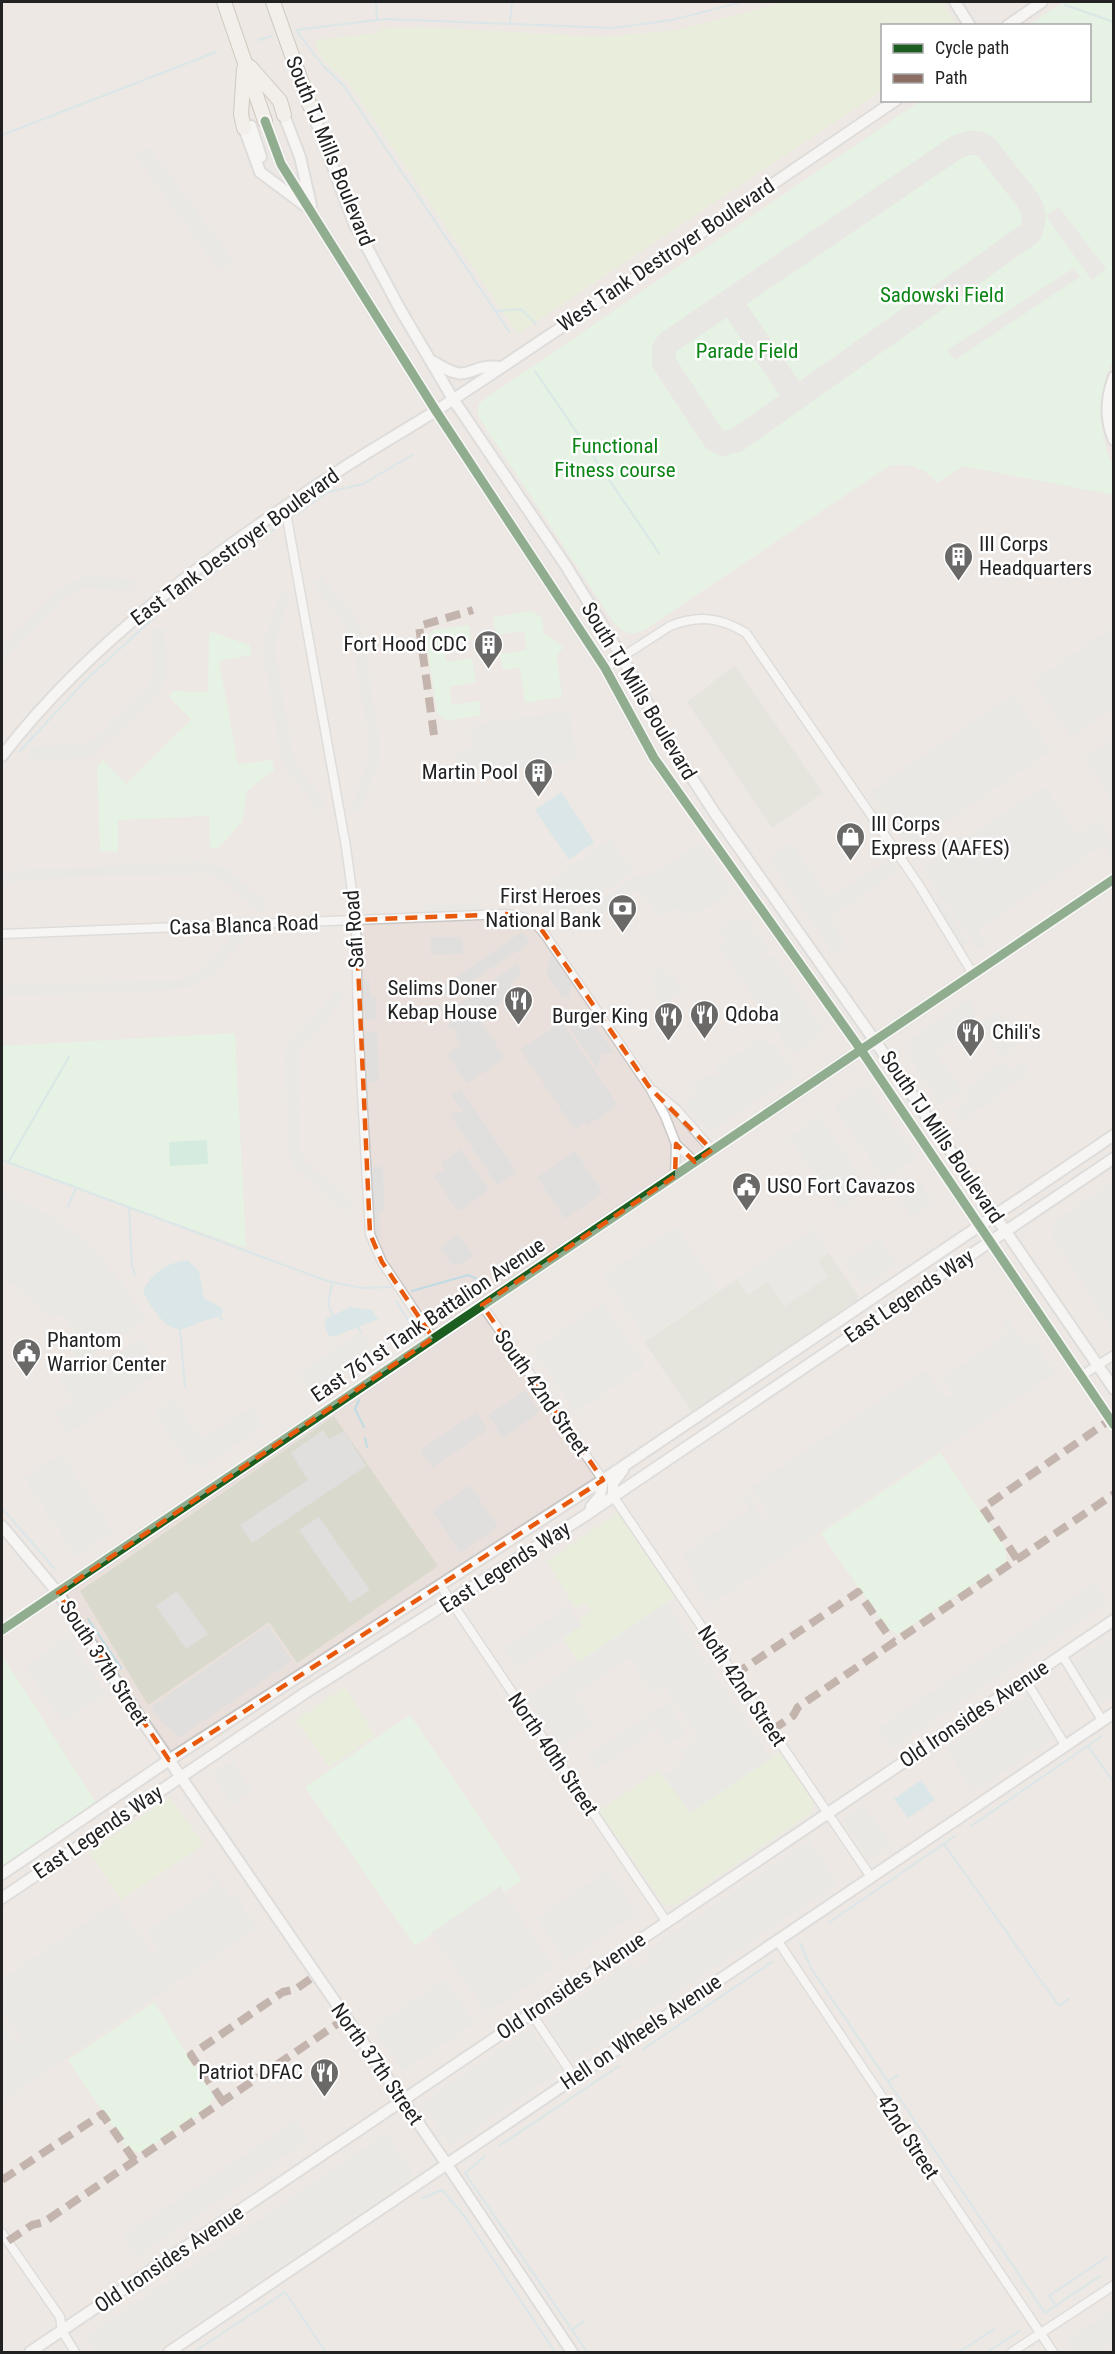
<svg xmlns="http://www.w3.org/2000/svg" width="1115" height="2354" font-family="'Roboto Condensed',sans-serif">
<rect width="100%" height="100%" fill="#f0eeeb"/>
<!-- military -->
<path fill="#eae0db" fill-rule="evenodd" d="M2 2H1113V2352H2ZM882 26H1090V100H882Z"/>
<!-- construction -->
<g fill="#d9d9cd">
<path d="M735 665 823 793 772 828 687 702Z"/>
<path d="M829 1253 858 1295 857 1301 692 1412 644 1342 737 1279 748 1295 768 1282 785 1306 828 1277 818 1261Z"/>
<path d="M334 1416 438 1566 297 1663 269 1622 148 1705 80 1591Z"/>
</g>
<!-- grass -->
<g fill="#ddeccb">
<path d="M786 2H942L957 25 882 26V91L518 334 348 82C335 70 316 59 316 40L378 33V29L422 27 602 37 677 30Z"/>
<path d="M618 1513 675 1597 579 1663 563 1638 582 1625 579 1620 592 1611 586 1602 575 1608 547 1561Z"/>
<path d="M345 1687 375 1736 329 1767 296 1720Z"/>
<path d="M779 1752 814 1803 810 1814 675 1905H664L599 1811 659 1771 690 1812Z"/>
<path d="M170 1797 204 1845 121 1900 89 1852Z"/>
</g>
<!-- park -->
<g fill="#daf5da">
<path d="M1064 2H1113L1114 359 1106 376 1100 416 1106 449 1113 466V495L963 466 938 483C924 467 909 463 889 466L644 630C633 636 624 634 615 624L478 416 479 403 920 101 1090 100V26L1029 25Z"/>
<path d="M532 611 542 618 544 633 563 647 557 656 562 697 525 703 520 668 503 670 500 654 527 650 524 631 496 635 493 617Z"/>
<path d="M469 625 471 639 443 643 446 662 472 658 476 682 449 687 452 705 480 701 481 715 447 721 437 713 426 639 433 630Z"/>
<path d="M209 631 249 645 252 655 219 661 238 764 272 760 274 770 247 791 242 822 218 848H210L209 816 118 820V852L100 851 97 768 103 760 126 784 191 720 169 696 173 691 208 692Z"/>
<path d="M235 1033 246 1248 2 1162V1046Z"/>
<path d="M940 1453 1004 1545 1007 1557 1005 1563 898 1634 886 1628 821 1533Z"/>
<path d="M2 1655 96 1803 2 1867Z"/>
<path d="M410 1715 522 1880 504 1892 500 1886 415 1946 305 1787Z"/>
<path d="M154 2002 214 2096 207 2110 144 2152 138 2153 126 2146 68 2060Z"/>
</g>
<!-- pitch -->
<path fill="#b7e6d2" d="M207 1140 208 1164 170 1166 169 1142Z"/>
<!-- parking -->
<g fill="#e0dfde">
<path d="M149 147 234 261 220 271 136 157Z"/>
<path d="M1059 207 1106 269 1092 280 1049 221 1046 215Z"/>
<path d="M1074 268 1080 277 955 360 947 350Z"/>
<path d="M321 576 357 619 362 631 380 745 378 764 359 814 353 809V804L369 756V737L352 644 345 624 312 583Z"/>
<path d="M83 577 135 579 134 590 79 589 63 600 2 662V645L61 587Z"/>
<path d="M281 592 290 596 274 647 293 755 298 768 327 802 318 811 282 762 263 652 264 640Z"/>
<path d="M1113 627V708L1071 737 1033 681Z"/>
<path d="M153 628H165L166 677 157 694 90 758 29 759V747L85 744 98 735 150 684 154 673Z"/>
<path d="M1013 695 1051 751 908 847 871 791Z"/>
<path d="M570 711 576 760 460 777 456 752 473 749 470 730 476 729V724Z"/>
<path d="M1113 739V801L1085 758Z"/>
<path d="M1045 786 1077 836 1099 821 1113 843V858L1102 845 978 930 987 944 978 950 922 868Z"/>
<path d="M610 839 633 872 559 922 555 916 539 906 531 894Z"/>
<path d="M701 843 732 889 723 897 698 914 695 911 686 917 680 909 668 910 659 916 641 891 636 890 586 925 584 911 641 872 646 878Z"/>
<path d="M791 843 829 898 890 858 898 870 829 918 846 945 833 953 769 858Z"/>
<path d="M201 862 226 868 267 904 259 913 221 879 209 873 25 879 10 883 2 889V876L21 870Z"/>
<path d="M938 898 968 942 958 949 928 905Z"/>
<path d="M479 903V910L424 913 425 905Z"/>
<path d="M737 917 741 923 748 919 754 928 748 933 752 938 758 934 768 949 762 953 765 958 772 954 823 1030 813 1038 814 1040 793 1055 719 946 727 940 720 929Z"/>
<path d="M237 929 247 936 213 974 185 989 2 996V986L177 980 192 976 206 966Z"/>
<path d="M522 932 530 943 446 998 440 988Z"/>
<path d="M431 937H463V954L431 955Z"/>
<path d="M551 954 572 985 569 998 562 997 546 973Z"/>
<path d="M519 962 520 976 509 984 519 990 479 1018 505 1058 467 1084 447 1054 461 1044 455 1035 458 1032 445 1026 451 1022 450 1010Z"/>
<path d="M662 968 670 979 674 976 683 989 662 1004 653 991 658 987 651 976Z"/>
<path d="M362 979H369L370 996 376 997 377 1019 365 1020Z"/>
<path d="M337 990 344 999 298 1051 299 1149 305 1161 352 1203 345 1211 295 1168 290 1160 285 1055 288 1045Z"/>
<path d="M969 999 976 1009 971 1013 977 1022 935 1052 962 1090 940 1104 907 1054 914 1049 908 1041Z"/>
<path d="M998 1011 1020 1043 1001 1057 979 1025Z"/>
<path d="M588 1014 614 1053 602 1054 597 1068 570 1029 575 1015Z"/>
<path d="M562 1022 618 1105 587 1126 585 1123 575 1130 520 1049Z"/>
<path d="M365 1031 377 1032 379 1081 368 1083Z"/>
<path d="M762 1038 768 1047 774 1043 795 1075 710 1132 703 1123 699 1125 684 1104 697 1095 691 1086 710 1073 714 1078 719 1075 715 1069Z"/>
<path d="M1002 1062 1009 1072 1023 1062 1030 1072 961 1122 953 1111 971 1099 965 1089Z"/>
<path d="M866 1084 916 1158 884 1179 834 1107Z"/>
<path d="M461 1089 517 1172 497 1185 449 1113 463 1112 451 1095Z"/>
<path d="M819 1117 869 1189 839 1209 789 1137Z"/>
<path d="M461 1149 489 1190 458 1212 434 1176 445 1169 441 1163Z"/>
<path d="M575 1151 603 1193 565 1219 537 1177Z"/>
<path d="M370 1167H383L384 1210 379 1211 381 1238 376 1239Z"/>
<path d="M1113 1182V1331L1051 1234 1056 1221Z"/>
<path d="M921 1183 933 1202 911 1217 898 1198Z"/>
<path d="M2 1195 46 1213 82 1239 118 1278 146 1319 81 1362 69 1345 79 1337 62 1313 53 1319 27 1293 2 1278Z"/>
<path d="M676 1227 719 1290 646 1338 604 1276Z"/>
<path d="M813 1229 829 1253 818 1261 828 1277 785 1306 768 1282 748 1295 737 1279Z"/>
<path d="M458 1234 474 1256 463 1263 452 1265 440 1248Z"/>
<path d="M879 1238 896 1264 863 1286 845 1261Z"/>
<path d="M602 1303 645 1366 576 1412 534 1350Z"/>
<path d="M1006 1318 1025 1345 1033 1340 1055 1373 710 1605 689 1574 693 1571 682 1555 749 1509 741 1497 746 1493 766 1522 771 1517 751 1487 925 1370 946 1399 953 1394 941 1379 1009 1333 1001 1321Z"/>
<path d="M361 1332 374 1352 313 1394 299 1374Z"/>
<path d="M140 1339 162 1371 68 1434 55 1414 75 1401 60 1379 82 1363 89 1373Z"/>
<path d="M525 1390 540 1412 503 1438 488 1415Z"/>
<path d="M174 1400 201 1440 251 1407 263 1426 202 1468 198 1462 191 1467 155 1413Z"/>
<path d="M476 1412 488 1430 432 1468 420 1450Z"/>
<path d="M323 1430 329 1439 344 1431 366 1466 252 1543 240 1525 308 1480 291 1453Z"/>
<path d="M61 1454 112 1531 76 1556 24 1478Z"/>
<path d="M470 1485 498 1527 460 1553 432 1511Z"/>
<path d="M319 1517 370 1590 350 1603 299 1530Z"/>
<path d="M1095 1582 1108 1602 892 1748 878 1728Z"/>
<path d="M177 1591 208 1634 186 1649 156 1606Z"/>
<path d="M666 1603 771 1758 690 1813 664 1775 686 1760 681 1752 700 1738 664 1686 653 1693 629 1657 574 1695 593 1724 560 1746 527 1697Z"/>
<path d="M569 1606 582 1625 518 1668 504 1648Z"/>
<path d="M268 1625 292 1661 180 1737 161 1722 151 1707Z"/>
<path d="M1113 1635V1696L1102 1704 1073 1662Z"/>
<path d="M67 1637 105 1693 63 1721 25 1667Z"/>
<path d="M1028 1694 1053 1738 973 1792 947 1749Z"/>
<path d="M667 1703 687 1732 668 1745 648 1715Z"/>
<path d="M645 1717 655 1730 598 1769 588 1755Z"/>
<path d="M232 1761 252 1791 232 1805 212 1774Z"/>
<path d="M864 1805 891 1844 869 1859 842 1820Z"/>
<path d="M809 1841 838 1883 574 2062 545 2020 630 1963 635 1970 650 1959 645 1952Z"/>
<path d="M608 1870 637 1913 566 1961 537 1918Z"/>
<path d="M212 1871 231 1899 237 1896 256 1928 2 2101V2025L15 2046 23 2041 2 2010V1979L115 1903 153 1953 159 1948 148 1931 216 1885 208 1874Z"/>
<path d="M500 1886 554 1968 487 2013 431 1933Z"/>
<path d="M445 1980 475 2023 403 2071 373 2028Z"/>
<path d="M531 2029 560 2071 451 2145 422 2103Z"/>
<path d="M296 2120 308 2140 137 2256 124 2236Z"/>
<path d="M386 2134 414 2175 152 2352H96L86 2337Z"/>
<path d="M1113 2309V2342L1098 2352H1075L1067 2341Z"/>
</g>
<!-- water -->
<g fill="#bfdbe3">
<path d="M561 792 594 842 569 860 535 810Z"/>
<path d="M188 1260 199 1272 204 1298 222 1308 223 1312 219 1317C194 1319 179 1344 158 1315 152 1307 146 1300 143 1290 153 1272 167 1263 188 1260Z"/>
<path d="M351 1307 372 1310 378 1319 333 1337 328 1335 324 1324 327 1318Z"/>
<path d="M921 1780 935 1800 908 1818 894 1799Z"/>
</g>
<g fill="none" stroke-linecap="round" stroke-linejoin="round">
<!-- stream -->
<g stroke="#bfdbe3" stroke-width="2">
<path d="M376 2 377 19"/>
<path d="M1065 5 1114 22"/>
<path d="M510 23 512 2"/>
<path d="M258 40 272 36"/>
<path d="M2 135 216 52"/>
<path d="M496 311 521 309 536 324"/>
<path d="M510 333 344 86 323 66 296 30 385 19 613 28 672 20 742 2"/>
<path d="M535 371 659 553"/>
<path d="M294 515 328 492 363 484 412 455"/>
<path d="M172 602 276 528"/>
<path d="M20 751 86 680 160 612"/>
<path d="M2 1160 327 1281 362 1288 392 1287"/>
<path d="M9 1161 69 1057"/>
<path d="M68 1206 76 1188"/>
<path d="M129 1207 132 1266 135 1276"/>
<path d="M332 1283 328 1305 333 1314"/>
<path d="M412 1291 468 1275 482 1281"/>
<path d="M396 1301 414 1329 415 1342"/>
<path d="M220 1316 222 1320"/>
<path d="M357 1326 361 1332"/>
<path d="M180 1329 185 1386"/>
<path d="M359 1400 355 1409 364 1427"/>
<path d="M365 1438 367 1447"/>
<path d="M2 1508 54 1568"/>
<path d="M88 1619 121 1668"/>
<path d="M1088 1746 1114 1783"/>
<path d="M971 1826 1102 1736"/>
<path d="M944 1844 1059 2006 1069 1999"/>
<path d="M830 1922 955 1836"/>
<path d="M800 1943 811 1968 1045 2313 1100 2276"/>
<path d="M642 2050 772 1962"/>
<path d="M888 2081 898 2075"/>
<path d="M500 2145 619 2066"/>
<path d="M485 2156 465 2173 587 2352"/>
<path d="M422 2198 442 2190 445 2193 465 2217 555 2352"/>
<path d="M1056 2306 1049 2296 1107 2257"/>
<path d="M572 2330 584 2321"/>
<path d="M194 2352 285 2292 326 2352"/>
<path d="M959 2352 994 2329"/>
<path d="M987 2352 1020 2331"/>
</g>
<!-- taxiway -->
<g stroke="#dedddc" stroke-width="24">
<path d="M968 143H978L987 148 1029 202C1035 213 1035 220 1030 233L737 440 723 444 715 440 664 363V348L669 342 957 147Z"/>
<path d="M730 301 796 398"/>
</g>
<defs>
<g id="minor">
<path d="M285 507 346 847 356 920 358 1022 370 1234 382 1262 433 1338"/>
<path d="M605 668 670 626C698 615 720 617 746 633L919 885 973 974"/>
<path d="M2 934 506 914C526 916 534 920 546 936L650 1088 665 1116 676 1144 695 1162"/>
<path d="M654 1091 676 1109 712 1150"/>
<path d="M675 1176 676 1144"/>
<path d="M482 1305 603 1480"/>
<path d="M1081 1376 1114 1355"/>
<path d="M613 1496 871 1877"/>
<path d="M440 1585 666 1921"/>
<path d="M1062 1655 1102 1720"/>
<path d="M1025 1679 1065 1745"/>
<path d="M777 1940 1053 2352"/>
<path d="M531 2013 574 2077"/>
<path d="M2 2233 60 2317 62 2331 75 2352"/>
<path d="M1012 2352 1114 2285"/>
</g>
<g id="tertiary">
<path d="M955 2 970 26"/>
<path d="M1007 26 1042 2"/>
<path d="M310 106 354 223 400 309 453 399 566 566 622 657 668 741 716 815 875 1041 1114 1389"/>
<path d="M284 115 300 157 311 205"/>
<path d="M265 121 281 164 436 411 605 668 654 758 861 1050 1114 1425"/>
<path d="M251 126 261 157"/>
<path d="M244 128 260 172 304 205"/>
<path d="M434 362C473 387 465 363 500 367"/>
<path d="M1114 377C1106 398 1105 420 1114 440"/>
<path d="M2 756C92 639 215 552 337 472 370 450 404 431 437 410 591 309 743 204 896 100"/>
<path d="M613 1496V1483L623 1470"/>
<path d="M591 1507 600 1496 603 1480"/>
<path d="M2 1526 58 1593 130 1703 450 2169 572 2352"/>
<path d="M2 1630 1114 879"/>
<path d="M2 1874 169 1760 603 1480 1114 1135"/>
<path d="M2 1898 305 1693 583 1517 1114 1158"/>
<path d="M30 2352 1114 1620"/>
<path d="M169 2352 1114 1713"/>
</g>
<g id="primary">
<path d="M224 2 265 121"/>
<path d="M273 2 310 106"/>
<path d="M250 67 280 101 284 115"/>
<path d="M244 69 241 114 244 128"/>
</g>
</defs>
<!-- minor casing -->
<use href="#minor" stroke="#c9c8c7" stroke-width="11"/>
<!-- tertiary casing -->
<use href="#tertiary" stroke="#c9c8c7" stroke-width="14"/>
<!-- primary casing -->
<use href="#primary" stroke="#a79c86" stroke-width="16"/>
<!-- minor -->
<use href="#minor" stroke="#fdfcfc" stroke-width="8"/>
<!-- tertiary -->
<use href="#tertiary" stroke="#fdfcfc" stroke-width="10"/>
<!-- primary -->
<use href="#primary" stroke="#f3ede7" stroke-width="14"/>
<!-- quiet -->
<g stroke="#8d6e63" stroke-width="8" stroke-dasharray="15 8" stroke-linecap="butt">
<path d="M434 735 419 626 473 610"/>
<path d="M1017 1559 983 1508 1110 1420"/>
<path d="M734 1675 858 1592 893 1642"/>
<path d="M772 1730 793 1716 798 1707 1114 1494"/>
<path d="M223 2102 191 2055 283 1992 296 1989 316 1975"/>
<path d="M2 2180 102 2114 135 2161"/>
<path d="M8 2241 32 2225 44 2222 346 2018"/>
</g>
<defs>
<g id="cycleway">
<path d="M265 121 281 164 436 411 605 668 654 758 861 1050 1114 1425"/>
<path d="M2 1630 1114 879"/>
</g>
</defs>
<!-- cycleway casing -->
<use href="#cycleway" stroke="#fff" stroke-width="13"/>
<!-- cycleway -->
<use href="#cycleway" stroke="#1b5e20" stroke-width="9"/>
</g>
<!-- marked area -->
<path d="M0 0H1115V2354H0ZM506 914 537 923 650 1088 712 1150 695 1162 676 1144 675 1176 482 1305 603 1480 169 1760 58 1593 433 1338 382 1262 370 1234 356 920Z" fill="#f0eeeb" fill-opacity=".55" fill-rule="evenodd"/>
<path fill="none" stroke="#e8590c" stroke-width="4.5" stroke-dasharray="12 8" stroke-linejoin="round" d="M506 914 537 923 650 1088 712 1150 695 1162 676 1144 675 1176 482 1305 603 1480 169 1760 58 1593 433 1338 382 1262 370 1234 356 920Z"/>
<!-- icons -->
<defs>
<symbol id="building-pin" viewBox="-11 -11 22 30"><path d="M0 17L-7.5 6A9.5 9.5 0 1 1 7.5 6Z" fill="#6a6968" stroke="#fff"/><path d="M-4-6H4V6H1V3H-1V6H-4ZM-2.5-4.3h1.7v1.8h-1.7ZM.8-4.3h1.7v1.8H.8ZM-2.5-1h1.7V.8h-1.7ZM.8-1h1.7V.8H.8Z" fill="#fff"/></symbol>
<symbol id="shop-pin" viewBox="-11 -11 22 30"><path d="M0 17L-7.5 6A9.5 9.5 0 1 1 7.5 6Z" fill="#6a6968" stroke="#fff"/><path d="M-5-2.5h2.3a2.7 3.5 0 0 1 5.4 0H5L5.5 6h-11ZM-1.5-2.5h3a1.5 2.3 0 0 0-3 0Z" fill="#fff"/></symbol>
<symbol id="bank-pin" viewBox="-11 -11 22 30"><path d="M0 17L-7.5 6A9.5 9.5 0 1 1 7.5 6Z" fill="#6a6968" stroke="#fff"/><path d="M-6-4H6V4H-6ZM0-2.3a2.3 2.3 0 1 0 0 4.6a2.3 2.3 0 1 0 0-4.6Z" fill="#fff"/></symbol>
<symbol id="restaurant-pin" viewBox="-11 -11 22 30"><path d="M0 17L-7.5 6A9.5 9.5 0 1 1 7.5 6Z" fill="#6a6968" stroke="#fff"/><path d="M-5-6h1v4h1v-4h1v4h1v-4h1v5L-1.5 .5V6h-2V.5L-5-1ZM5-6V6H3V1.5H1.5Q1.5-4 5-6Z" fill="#fff"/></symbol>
<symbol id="civic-pin" viewBox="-11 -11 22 30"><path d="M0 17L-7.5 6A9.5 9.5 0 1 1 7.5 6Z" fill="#6a6968" stroke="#fff"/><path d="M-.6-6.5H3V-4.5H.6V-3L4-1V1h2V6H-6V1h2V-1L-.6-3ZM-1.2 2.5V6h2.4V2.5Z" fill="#fff"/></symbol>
</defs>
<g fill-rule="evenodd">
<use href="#building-pin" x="942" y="540" width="33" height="45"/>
<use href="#building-pin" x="472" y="628" width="33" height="45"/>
<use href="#building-pin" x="522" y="756" width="33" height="45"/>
<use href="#shop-pin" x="834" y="820" width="33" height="45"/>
<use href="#bank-pin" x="606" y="892" width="33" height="45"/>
<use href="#restaurant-pin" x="502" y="984" width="33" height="45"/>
<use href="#restaurant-pin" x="688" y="998" width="33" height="45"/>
<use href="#restaurant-pin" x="652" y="1000" width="33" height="45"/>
<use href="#restaurant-pin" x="954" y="1016" width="33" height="45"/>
<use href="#civic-pin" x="730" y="1170" width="33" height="45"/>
<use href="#civic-pin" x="10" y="1336" width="33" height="45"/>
<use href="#restaurant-pin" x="308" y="2056" width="33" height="45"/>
</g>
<g text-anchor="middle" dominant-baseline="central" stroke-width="5" stroke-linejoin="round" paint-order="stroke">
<!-- street labels -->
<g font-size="21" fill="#222" stroke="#fff">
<text transform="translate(330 151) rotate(68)">South TJ Mills Boulevard</text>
<text transform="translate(666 255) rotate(-34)">West Tank Destroyer Boulevard</text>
<text transform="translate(235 547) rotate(-36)">East Tank Destroyer Boulevard</text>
<text transform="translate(639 691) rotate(59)">South TJ Mills Boulevard</text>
<text transform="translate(244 925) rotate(-2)">Casa Blanca Road</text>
<text transform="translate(354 929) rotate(-94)">Safi Road</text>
<text transform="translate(942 1137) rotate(56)">South TJ Mills Boulevard</text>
<text transform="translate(909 1296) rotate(-34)">East Legends Way</text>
<text transform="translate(428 1320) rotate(-34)">East 761st Tank Battalion Avenue</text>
<text transform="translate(542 1393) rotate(55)">South 42nd Street</text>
<text transform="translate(505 1567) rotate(-33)">East Legends Way</text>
<text transform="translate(104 1663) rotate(57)">South 37th Street</text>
<text transform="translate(742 1686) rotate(56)">Noth 42nd Street</text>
<text transform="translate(974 1714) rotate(-34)">Old Ironsides Avenue</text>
<text transform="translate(553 1754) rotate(56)">North 40th Street</text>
<text transform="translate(98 1832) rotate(-34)">East Legends Way</text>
<text transform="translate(571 1986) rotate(-34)">Old Ironsides Avenue</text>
<text transform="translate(641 2032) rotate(-34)">Hell on Wheels Avenue</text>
<text transform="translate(377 2064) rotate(55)">North 37th Street</text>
<text transform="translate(908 2137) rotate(57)">42nd Street</text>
<text transform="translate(169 2259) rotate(-34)">Old Ironsides Avenue</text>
</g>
<!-- park labels -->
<g font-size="21" fill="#0c8416" stroke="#fff">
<text x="942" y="295">Sadowski Field</text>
<text x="747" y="351">Parade Field</text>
<text x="615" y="446">Functional<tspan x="615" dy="24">Fitness course</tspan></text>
</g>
<!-- poi labels -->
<g font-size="21" fill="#222" stroke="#fff" text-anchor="start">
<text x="979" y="544">III Corps<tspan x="979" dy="24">Headquarters</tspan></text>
<text x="467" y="644" text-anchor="end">Fort Hood CDC</text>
<text x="518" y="772" text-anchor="end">Martin Pool</text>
<text x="871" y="824">III Corps<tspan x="871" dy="24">Express (AAFES)</tspan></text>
<text x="601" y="896" text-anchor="end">First Heroes<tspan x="601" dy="24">National Bank</tspan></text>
<text x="497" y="988" text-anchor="end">Selims Doner<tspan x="497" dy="24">Kebap House</tspan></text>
<text x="725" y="1014">Qdoba</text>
<text x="648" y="1016" text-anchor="end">Burger King</text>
<text x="992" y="1032">Chili's</text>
<text x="767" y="1186">USO Fort Cavazos</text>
<text x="47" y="1340">Phantom<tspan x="47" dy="24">Warrior Center</tspan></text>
<text x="303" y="2072" text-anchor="end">Patriot DFAC</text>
</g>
</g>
<!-- border -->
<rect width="1115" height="2354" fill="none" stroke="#222222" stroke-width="6"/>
<!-- legend -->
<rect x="881" y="24" width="210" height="78" fill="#ffffff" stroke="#a7a7a7" stroke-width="1.5"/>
<rect x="893" y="44" width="30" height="9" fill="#1b5e20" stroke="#a7a7a7" stroke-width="1.5"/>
<text x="935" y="54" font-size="18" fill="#222222">Cycle path</text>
<rect x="893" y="74" width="30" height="9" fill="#8d6e63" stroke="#a7a7a7" stroke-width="1.5"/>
<text x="935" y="84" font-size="18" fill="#222222">Path</text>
</svg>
